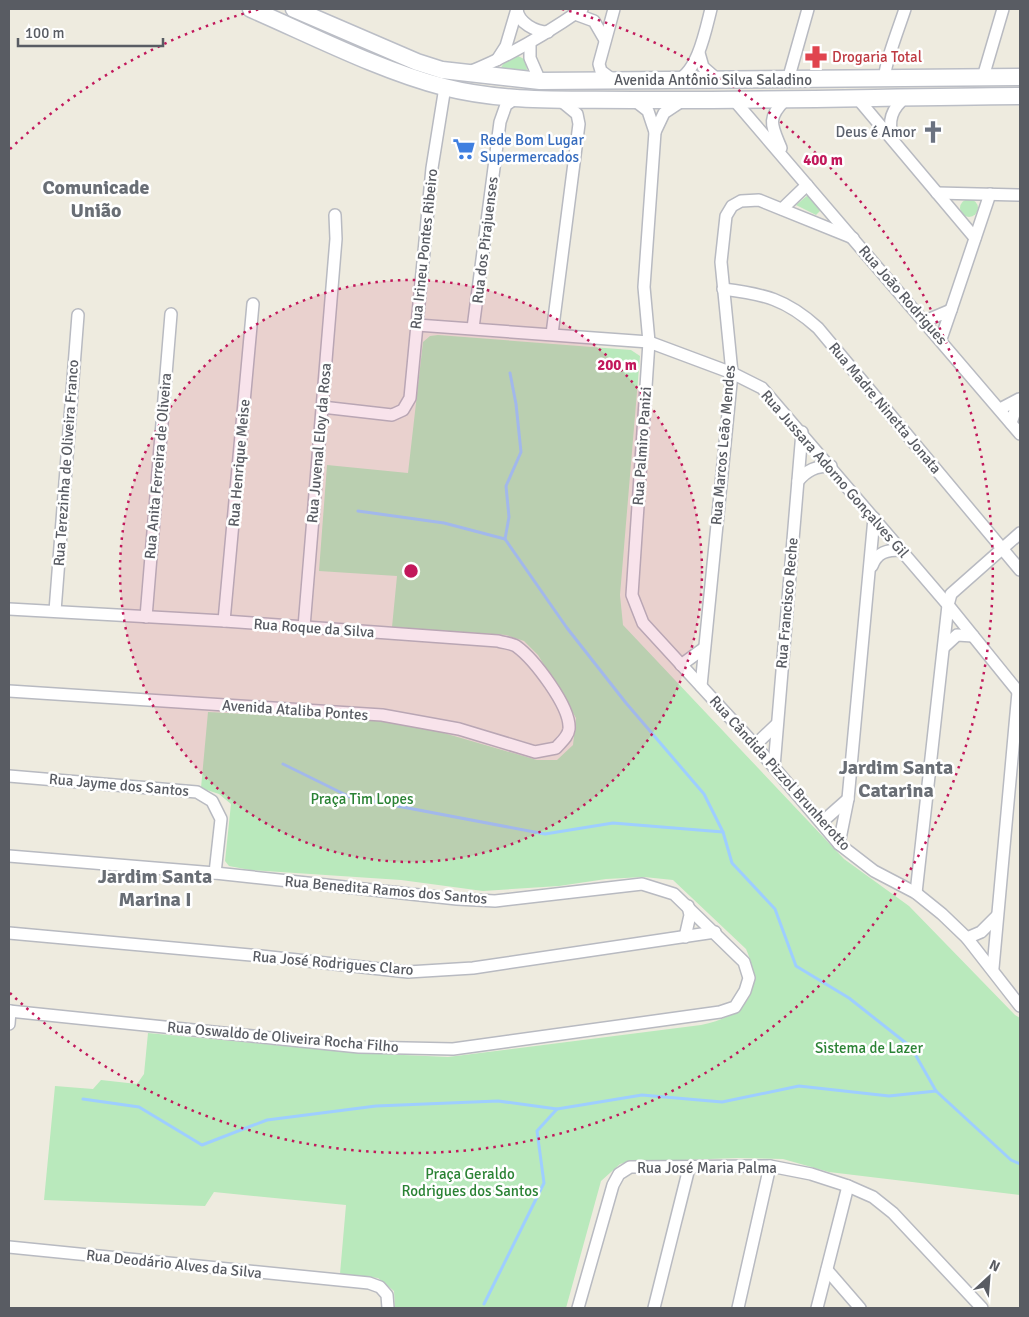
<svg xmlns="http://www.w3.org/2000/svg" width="1029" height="1317" font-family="Signika,sans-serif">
<rect width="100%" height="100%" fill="#eeebdf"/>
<!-- green -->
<g fill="#b9e9bc">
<path d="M518 56 526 60 527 71 522 73 500 69 504 63Z"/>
<path d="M808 195 821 210 816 215 796 205Z"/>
<circle cx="969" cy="208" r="9"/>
<path d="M438 335 631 350 640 356 620 595 623 625 844 859 909 906 1015 1015 1020 1018V1195L829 1172 783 1159 737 1158 627 1162 620 1164 601 1181 566 1308H395L394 1291 378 1278 340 1274 346 1205 214 1192 205 1206 44 1200 55 1086 93 1089 101 1080 137 1084 144 1074 148 1033 359 1053 448 1057 701 1025C744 1016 766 994 746 949L673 880 644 877 606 879 559 886 483 891 401 880 250 870 229 866 225 861 231 804 219 794 201 788 208 712 381 721 430 729 537 760H557L573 745 576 718 538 655 524 641 506 635 392 627 397 576 319 571 327 465 408 473 423 342 430 336Z"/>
</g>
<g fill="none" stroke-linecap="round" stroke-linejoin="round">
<!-- stream -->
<g stroke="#9eceff" stroke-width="3">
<path d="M358 511 444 523 505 539 567 628 626 703 704 794 723 832 732 863 775 909 796 966 849 998 911 1047 936 1091"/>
<path d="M505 539 509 517 506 486 521 452 516 404 510 373"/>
<path d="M283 764 350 797 545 834 613 823 723 832"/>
<path d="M83 1099 139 1107 202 1145 267 1120 376 1106 498 1101 557 1109 642 1095 722 1102 799 1086 889 1096 936 1091 1011 1160 1020 1164"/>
<path d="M484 1304 544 1183 537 1131 557 1109"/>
</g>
<defs>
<g id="minor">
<path d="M517 9C518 23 536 32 548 32"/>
<path d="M575 14 594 21 605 40"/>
<path d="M530 44V58L540 81"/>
<path d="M699 53 703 67 718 80"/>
<path d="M497 60 506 46 517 9"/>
<path d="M469 72C510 56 546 34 582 9"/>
<path d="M983 77 1003 9"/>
<path d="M885 78C883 68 901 22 905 9"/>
<path d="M613 80 601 71 599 64 614 9"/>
<path d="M677 80C698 72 706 28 711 9"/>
<path d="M788 80 808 9"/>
<path d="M858 99 975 238"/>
<path d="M634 100 648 111 655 132 644 287 649 342 632 595 643 623 755 745 839 844 874 871 916 893 942 914 967 938 1020 1006"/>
<path d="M734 100 1020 434"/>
<path d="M655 132 664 113 682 101"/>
<path d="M893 138C887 121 892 108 906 97"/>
<path d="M781 148C772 126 766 119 785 100"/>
<path d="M937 193 1020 195"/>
<path d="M782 209 807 185"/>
<path d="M723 289C764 294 786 299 818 328L1020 570"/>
<path d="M951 310 990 194"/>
<path d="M925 321 951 310 941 339"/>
<path d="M417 325 649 342 732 373 762 388 948 605 1020 694"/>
<path d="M473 328 500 122 506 105 517 97"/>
<path d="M552 334 579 124 577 114 560 100"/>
<path d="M322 407 392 415 403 410 410 398 432 168 445 87"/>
<path d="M1000 409 1019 399 1011 423"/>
<path d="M798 481C807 470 816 466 831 466"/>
<path d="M872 566C877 552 887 550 901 550"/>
<path d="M9 609 224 621 498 641C504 643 511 643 516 646 534 659 571 707 569 729 568 737 561 742 556 748L535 752 459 729 382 715 9 691"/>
<path d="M55 611 78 315"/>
<path d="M146 617 171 314"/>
<path d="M224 621 253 304"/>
<path d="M304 627 336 239 335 215"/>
<path d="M944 647 957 635 973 636"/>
<path d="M681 665 703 649"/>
<path d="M701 686 732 373 721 262 726 216 732 206 741 201 759 200 853 238"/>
<path d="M755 745 776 725"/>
<path d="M774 767 802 432"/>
<path d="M9 776 197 792 212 801 221 819 215 873"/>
<path d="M822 822 848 799"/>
<path d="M839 844 848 799 874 518"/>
<path d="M9 856 215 873 457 899 495 901 642 884 674 894 744 962 749 978 745 991 735 1007 720 1012 453 1049 359 1047 9 1011"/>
<path d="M916 893 948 605 951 594 1020 533"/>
<path d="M9 933 261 956 408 972 473 968 715 932"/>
<path d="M685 937 690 915 688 906"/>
<path d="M967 938 981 932 997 916"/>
<path d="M993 968 1018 692"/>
<path d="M9 1024 10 1011"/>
<path d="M9 1247 369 1283 380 1287 387 1295 388 1308"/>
<path d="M827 1270 860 1308"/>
<path d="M578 1308 613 1185 619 1174 630 1167 770 1166 811 1174 848 1186 873 1197 893 1213 982 1308"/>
<path d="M654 1308 689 1168"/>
<path d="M738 1308 770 1166"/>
<path d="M817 1308 848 1186"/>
</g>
<g id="secondary">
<path d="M251 9C311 35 381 71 444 87 506 103 571 99 633 100 762 101 891 97 1020 96"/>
<path d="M294 9 417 62 442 70 540 81 1020 77"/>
</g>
</defs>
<!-- minor casing -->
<use href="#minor" stroke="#b8bac1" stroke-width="14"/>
<!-- secondary casing -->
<use href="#secondary" stroke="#bbbec6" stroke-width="19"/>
<!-- minor -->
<use href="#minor" stroke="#fff" stroke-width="11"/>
<!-- secondary -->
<use href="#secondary" stroke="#fff" stroke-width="16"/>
</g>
<!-- distance rings -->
<circle cx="411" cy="571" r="291" fill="#c2185b" fill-opacity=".12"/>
<g fill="none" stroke="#c2185b" stroke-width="2.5" stroke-dasharray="2.5 5">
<circle cx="411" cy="571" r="291"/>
<path d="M10 149A582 582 0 0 1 260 9M562 9A582 582 0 1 1 10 993"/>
</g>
<!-- icons -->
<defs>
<symbol id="pharmacy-bare" viewBox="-9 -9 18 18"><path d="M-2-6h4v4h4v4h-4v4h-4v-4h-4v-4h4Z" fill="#e0444e" stroke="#fff" stroke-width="2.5" paint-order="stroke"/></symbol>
<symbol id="church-bare" viewBox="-9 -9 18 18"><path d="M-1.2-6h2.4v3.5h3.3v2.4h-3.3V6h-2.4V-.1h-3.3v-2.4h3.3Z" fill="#6b7280" stroke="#fff" stroke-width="2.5" paint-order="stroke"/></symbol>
<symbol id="supermarket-bare" viewBox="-9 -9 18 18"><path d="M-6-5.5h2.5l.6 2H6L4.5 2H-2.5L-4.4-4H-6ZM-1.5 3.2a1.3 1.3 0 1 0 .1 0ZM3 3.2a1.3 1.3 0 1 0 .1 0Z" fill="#3f7fe0" stroke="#fff" stroke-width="2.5" paint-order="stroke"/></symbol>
</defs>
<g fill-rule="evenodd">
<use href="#pharmacy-bare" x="800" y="41" width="32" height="32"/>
<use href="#church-bare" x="917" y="116" width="32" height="32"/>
<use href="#supermarket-bare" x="448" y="133" width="32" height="32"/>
</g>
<g text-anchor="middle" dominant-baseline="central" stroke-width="5" stroke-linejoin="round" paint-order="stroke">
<!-- health labels -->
<g font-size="15" fill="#be3a42" stroke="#fff" text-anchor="start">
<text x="832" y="57">Drogaria Total</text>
</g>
<!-- street labels -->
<g font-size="15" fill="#595c63" stroke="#fff">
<text x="713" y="80">Avenida Antônio Silva Saladino</text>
<text transform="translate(485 240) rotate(-83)">Rua dos Pirajuenses</text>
<text transform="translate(424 249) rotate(-84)">Rua Irineu Pontes Ribeiro</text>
<text transform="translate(903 295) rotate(49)">Rua João Rodrigues</text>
<text transform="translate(885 408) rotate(50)">Rua Madre Ninetta Jonata</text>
<text transform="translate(319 443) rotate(-85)">Rua Juvenal Eloy da Rosa</text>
<text transform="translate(723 445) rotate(-85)">Rua Marcos Leão Mendes</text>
<text transform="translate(642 446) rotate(-86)">Rua Palmiro Panizi</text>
<text transform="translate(66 463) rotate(-86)">Rua Terezinha de Oliveira Franco</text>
<text transform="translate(239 463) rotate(-85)">Rua Henrique Meise</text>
<text transform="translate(158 466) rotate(-85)">Rua Anita Ferreira de Oliveira</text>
<text transform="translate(835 474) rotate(49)">Rua Jussara Adorno Gonçalves Gil</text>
<text transform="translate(787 603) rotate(-85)">Rua Francisco Reche</text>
<text transform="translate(314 628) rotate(4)">Rua Roque da Silva</text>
<text transform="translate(295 710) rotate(4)">Avenida Ataliba Pontes</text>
<text transform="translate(780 773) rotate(48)">Rua Cândida Pizzol Brunherotto</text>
<text transform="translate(119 785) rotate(5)">Rua Jayme dos Santos</text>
<text transform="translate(386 890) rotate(5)">Rua Benedita Ramos dos Santos</text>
<text transform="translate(333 963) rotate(5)">Rua José Rodrigues Claro</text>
<text transform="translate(283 1037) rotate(5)">Rua Oswaldo de Oliveira Rocha Filho</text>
<text x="707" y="1168">Rua José Maria Palma</text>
<text transform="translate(174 1264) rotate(6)">Rua Deodário Alves da Silva</text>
</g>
<!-- worship labels -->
<g font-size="15" fill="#5b616d" stroke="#fff" text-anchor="end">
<text x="916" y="132">Deus é Amor</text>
</g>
<!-- shop labels -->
<g font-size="15" fill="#366cbe" stroke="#fff" text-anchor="start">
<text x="480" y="140">Rede Bom Lugar<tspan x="480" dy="17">Supermercados</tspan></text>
</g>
<!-- park labels -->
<g font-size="15" fill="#2a8234" stroke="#fff">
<text x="362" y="799">Praça Tim Lopes</text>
<text x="869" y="1048">Sistema de Lazer</text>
<text x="470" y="1174">Praça Geraldo<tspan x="470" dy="17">Rodrigues dos Santos</tspan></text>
</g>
<!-- district labels -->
<g font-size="20" font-weight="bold" fill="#696e75" stroke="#fff">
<text x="96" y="187">Comunicade<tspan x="96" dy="23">União</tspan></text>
<text x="896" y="767">Jardim Santa<tspan x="896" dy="23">Catarina</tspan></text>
<text x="155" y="876">Jardim Santa<tspan x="155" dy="23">Marina I</tspan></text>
</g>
</g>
<circle cx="411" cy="571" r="8" fill="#c2185b" stroke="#fff" stroke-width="2.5"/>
<g font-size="15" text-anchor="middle" font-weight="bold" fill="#c2185b" stroke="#fff" stroke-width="5" stroke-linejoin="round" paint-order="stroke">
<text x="823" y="165">400 m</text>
<text x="617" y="370">200 m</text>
</g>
<!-- border -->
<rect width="1029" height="1317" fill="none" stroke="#595c63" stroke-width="20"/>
<!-- north arrow -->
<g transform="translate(989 1277) rotate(26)" stroke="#ffffff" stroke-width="4" paint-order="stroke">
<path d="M0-4L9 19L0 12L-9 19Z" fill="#595c63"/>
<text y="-8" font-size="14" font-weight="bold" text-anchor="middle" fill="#595c63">N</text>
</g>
<!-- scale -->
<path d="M18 38v8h145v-8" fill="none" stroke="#595c63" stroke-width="2.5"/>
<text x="25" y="38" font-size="15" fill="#595c63" stroke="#ffffff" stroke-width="4" paint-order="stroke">100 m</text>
</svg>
